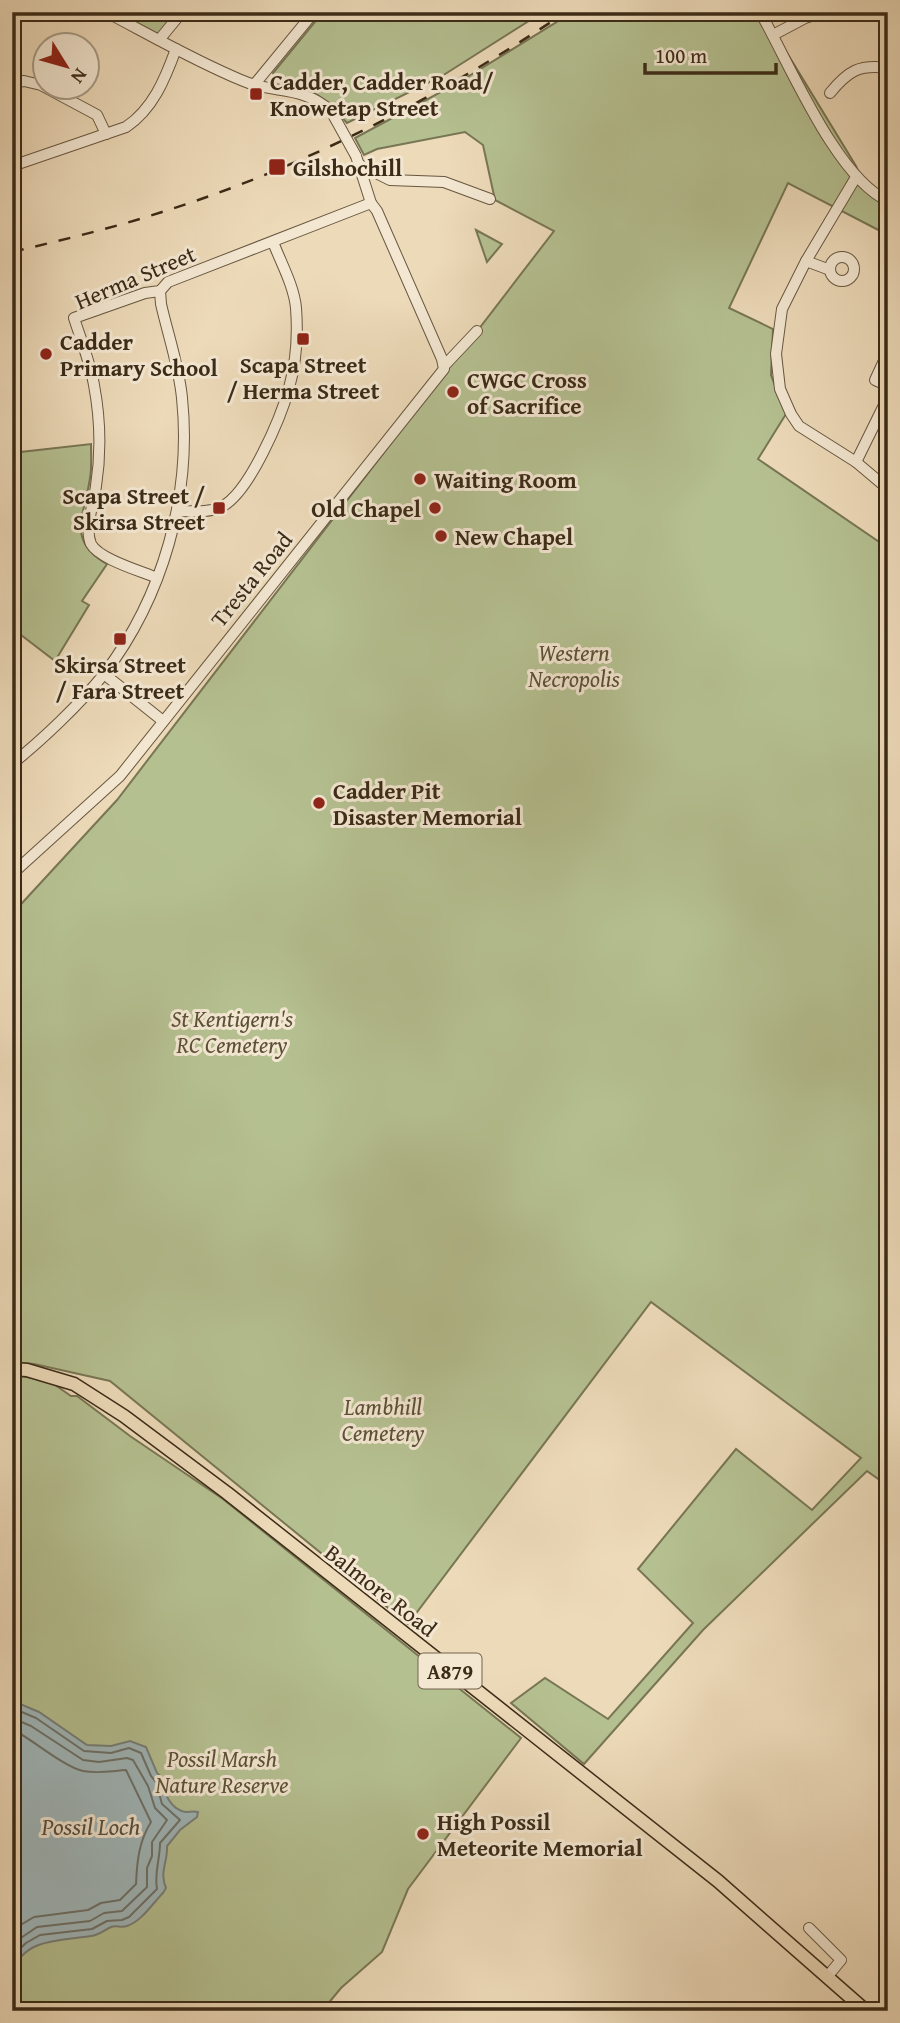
<svg xmlns="http://www.w3.org/2000/svg" width="900" height="2023" font-family="'Gentium Book Plus',serif">
<rect width="100%" height="100%" fill="#eddab9"/>
<filter id="stains"><feTurbulence type="fractalNoise" baseFrequency=".00286" numOctaves="4"/><feColorMatrix values="0 0 0 0 .2 0 0 0 0 .09 0 0 0 0 .02 0 0 0 .5 -.17"/></filter>
<radialGradient id="worn" r=".72"><stop offset=".6" stop-color="#630" stop-opacity="0"/><stop offset="1" stop-color="#630" stop-opacity=".3"/></radialGradient>
<!-- green -->
<g fill="#b5c091" stroke="#787654" stroke-width="2">
<path d="M109 12H181L160 38Z"/>
<path d="M323 12H543L442 76 347 123C321 92 312 91 275 79L273 73Z"/>
<path d="M573 12H762L856 166 865 188 888 205V235L788 183 729 308 773 329 771 375 786 414 758 459 888 548V1486L867 1471 703 1630 584 1764 511 1703 545 1678 608 1719 693 1623 638 1569 736 1449 812 1510 861 1458 651 1302 408 1624 110 1381 34 1364 12 1362V914L117 800 554 231 495 200 483 145 465 132 377 149 364 155 355 138 456 84Z"/>
<path d="M476 230 502 244 487 262Z"/>
<path d="M91 444C91 455 92 467 90 478 85 515 65 540 107 564L82 601 89 605 55 661 12 628V453Z"/>
<path d="M12 1375 48 1380 71 1396H77L130 1436 223 1499 521 1738 408 1889 382 1952 341 1988 322 2011H12Z"/>
</g>
<!-- water -->
<path fill="#9fb7bb" stroke="#777f79" stroke-width="2" d="M12 1695 20 1704 39 1712 87 1745 111 1746 130 1741 146 1747 157 1773 165 1780C162 1792 171 1810 186 1812 190 1812 194 1811 198 1812L197 1817 180 1830 167 1846C168 1862 159 1872 166 1888L163 1893C152 1904 142 1921 127 1926 121 1928 116 1925 111 1927 104 1930 100 1935 91 1936 61 1941 25 1937 12 1972Z"/>
<g fill="none" stroke-linecap="round" stroke-linejoin="round">
<!-- shore -->
<g stroke="#6d7169" stroke-width="2">
<path d="M12 1706 17 1710 36 1718 84 1751 111 1753 129 1748 141 1753 151 1776 156 1782 162 1804 180 1820 160 1843C160 1860 154 1873 157 1889L129 1917 122 1920 107 1921 92 1929 40 1935 26 1943 12 1956"/>
<path d="M12 1718 31 1726 83 1760 99 1762 127 1758 133 1760 148 1786 155 1808 167 1820 152 1842V1856L147 1868V1887L122 1911 104 1913 90 1921 37 1927 12 1944"/>
<path d="M12 1729C32 1739 64 1767 83 1771 98 1774 112 1771 126 1770L151 1822C139 1841 137 1861 136 1884L120 1900 101 1903 88 1910 34 1917 12 1930"/>
</g>
<defs>
<g id="minor">
<path d="M106 12C150 35 195 61 241 80 274 95 300 84 331 111"/>
<path d="M760 12C789 62 836 178 888 201"/>
<path d="M874 12 888 14"/>
<path d="M773 35 805 18 823 12"/>
<path d="M159 40 182 12"/>
<path d="M12 83 24 81 41 85 97 115 106 134"/>
<path d="M254 85 314 12"/>
<path d="M830 93C848 71 859 64 888 68"/>
<path d="M887 154H888"/>
<path d="M358 164 390 180 444 182 490 199"/>
<path d="M12 166 126 127C153 109 165 79 176 49"/>
<path d="M856 177 806 261 782 309 776 354 780 389 791 414 799 426 856 462 888 489"/>
<circle cx="842" cy="269" r="12"/>
<path d="M806 261 830 270"/>
<path d="M888 352 875 380 888 386"/>
<path d="M444 366 477 331"/>
<path d="M856 462 888 397"/>
<path d="M179 511C193 511 208 513 221 507 249 494 281 417 289 388 296 363 298 334 296 308 294 286 281 263 273 242"/>
<path d="M157 578C141 571 99 559 91 544 84 528 94 503 96 486 101 454 100 417 94 385 90 362 81 340 74 318L145 293 160 291 168 282 371 203"/>
<path d="M104 674 163 721"/>
<path d="M12 746 21 756"/>
<path d="M12 764C42 740 80 704 104 674 163 597 192 495 182 398 179 366 168 335 161 304L160 291"/>
<path d="M12 874 120 776 444 369 442 359 377 211 371 203 356 156"/>
<path d="M809 1928 841 1960 827 1977"/>
</g>
<path id="major" d="M12 1369 27 1370 74 1384 124 1416 227 1493 718 1881 866 2011"/>
</defs>
<!-- minor casing -->
<use href="#minor" stroke="#685740" stroke-width="12"/>
<!-- major casing -->
<use href="#major" stroke="#3b2b17" stroke-width="15"/>
<!-- minor -->
<use href="#minor" stroke="#f3e7d2" stroke-width="10"/>
<!-- major -->
<use href="#major" stroke="#eddab9" stroke-width="12"/>
<!-- rail -->
<path stroke="#3b2b17" stroke-width="2.5" stroke-dasharray="12 12" stroke-linecap="butt" d="M12 252C62 240 113 228 162 212 305 167 441 96 566 12"/>
<defs>
<path id="minor-bridge" d="M331 111 356 156"/>
</defs>
<!-- minor-bridge casing -->
<use href="#minor-bridge" stroke="#685740" stroke-width="12" stroke-linecap="butt"/>
<!-- minor-bridge -->
<use href="#minor-bridge" stroke="#f3e7d2" stroke-width="10"/>
</g>
<!-- markers -->
<g fill="#8f2418" stroke="#f3e7d2" stroke-width="2.5">
<rect x="249" y="87" width="14" height="14" rx="3.5"/>
<rect x="268" y="158" width="18" height="18" rx="3.5"/>
<rect x="296" y="332" width="14" height="14" rx="3.5"/>
<circle cx="46" cy="354" r="7"/>
<circle cx="453" cy="392" r="7"/>
<circle cx="420" cy="479" r="7"/>
<rect x="212" y="501" width="14" height="14" rx="3.5"/>
<circle cx="435" cy="508" r="7"/>
<circle cx="441" cy="536" r="7"/>
<rect x="113" y="632" width="14" height="14" rx="3.5"/>
<circle cx="319" cy="803" r="7"/>
<circle cx="423" cy="1834" r="7"/>
</g>
<g text-anchor="middle" dominant-baseline="central" stroke-width="6" stroke-linejoin="round" paint-order="stroke">
<!-- shield labels -->
<rect fill="#f3e7d2" stroke="#72634f" stroke-width="2" x="418.5" y="1653.5" width="63" height="35" rx="5"/>
<g font-size="21" font-weight="bold" fill="#3b2b17">
<text x="450" y="1671">A879</text>
</g>
<!-- poi labels -->
<g font-size="23" font-weight="bold" fill="#3b2b17" stroke="#f3e7d2" text-anchor="start">
<text x="270" y="81">Cadder, Cadder Road/<tspan x="270" dy="26">Knowetap Street</tspan></text>
<text x="293" y="167">Gilshochill</text>
<text x="60" y="341">Cadder<tspan x="60" dy="26">Primary School</tspan></text>
<text x="303" y="364" text-anchor="middle">Scapa Street<tspan x="303" dy="26">/ Herma Street</tspan></text>
<text x="467" y="379">CWGC Cross<tspan x="467" dy="26">of Sacrifice</tspan></text>
<text x="434" y="479">Waiting Room</text>
<text x="205" y="495" text-anchor="end">Scapa Street /<tspan x="205" dy="26">Skirsa Street</tspan></text>
<text x="421" y="508" text-anchor="end">Old Chapel</text>
<text x="455" y="536">New Chapel</text>
<text x="120" y="664" text-anchor="middle">Skirsa Street<tspan x="120" dy="26">/ Fara Street</tspan></text>
<text x="333" y="790">Cadder Pit<tspan x="333" dy="26">Disaster Memorial</tspan></text>
<text x="437" y="1821">High Possil<tspan x="437" dy="26">Meteorite Memorial</tspan></text>
</g>
<!-- street labels -->
<g font-size="23" fill="#3b2b17" stroke="#f3e7d2">
<text transform="translate(135 277) rotate(-23)">Herma Street</text>
<text transform="translate(251 579) rotate(-51)">Tresta Road</text>
<text transform="translate(381 1590) rotate(38)">Balmore Road</text>
</g>
<!-- park labels -->
<g font-size="23" font-style="italic" fill="#5a5036" stroke="#f3e7d2">
<text x="574" y="652">Western<tspan x="574" dy="26">Necropolis</tspan></text>
<text x="232" y="1018">St Kentigern's<tspan x="232" dy="26">RC Cemetery</tspan></text>
<text x="383" y="1406">Lambhill<tspan x="383" dy="26">Cemetery</tspan></text>
<text x="222" y="1758">Possil Marsh<tspan x="222" dy="26">Nature Reserve</tspan></text>
</g>
<!-- water labels -->
<g font-size="24" font-style="italic" fill="#544e40" stroke="#f3e7d2">
<text x="91" y="1826">Possil Loch</text>
</g>
</g>
<!-- margin -->
<rect width="900" height="2023" fill="none" stroke="#eddab9" stroke-width="42"/>
<rect x="14" y="14" width="872" height="1995" fill="none" stroke="#3b2b17" stroke-width="3.5"/>
<rect x="21" y="21" width="858" height="1981" fill="none" stroke="#3b2b17" stroke-width="2"/>
<!-- north arrow -->
<g transform="translate(66 66) rotate(127)"><circle r="33" fill="#f3e7d2" stroke="#a99c87" stroke-width="2"/>
<path d="M0-5L12 26L0 18L-12 26Z" fill="#8f2418"/>
<text y="-10" font-size="19" font-weight="bold" text-anchor="middle" fill="#3b2b17">N</text>
</g>
<!-- scale -->
<path d="M645 63v10h131v-10" fill="none" stroke="#3b2b17" stroke-width="3.5"/>
<text x="655" y="63" font-size="21" fill="#3b2b17" stroke="#f3e7d2" stroke-width="5" paint-order="stroke">100 m</text>
<rect width="100%" height="100%" filter="url(#stains)"/>
<rect width="100%" height="100%" fill="url(#worn)"/>
</svg>
